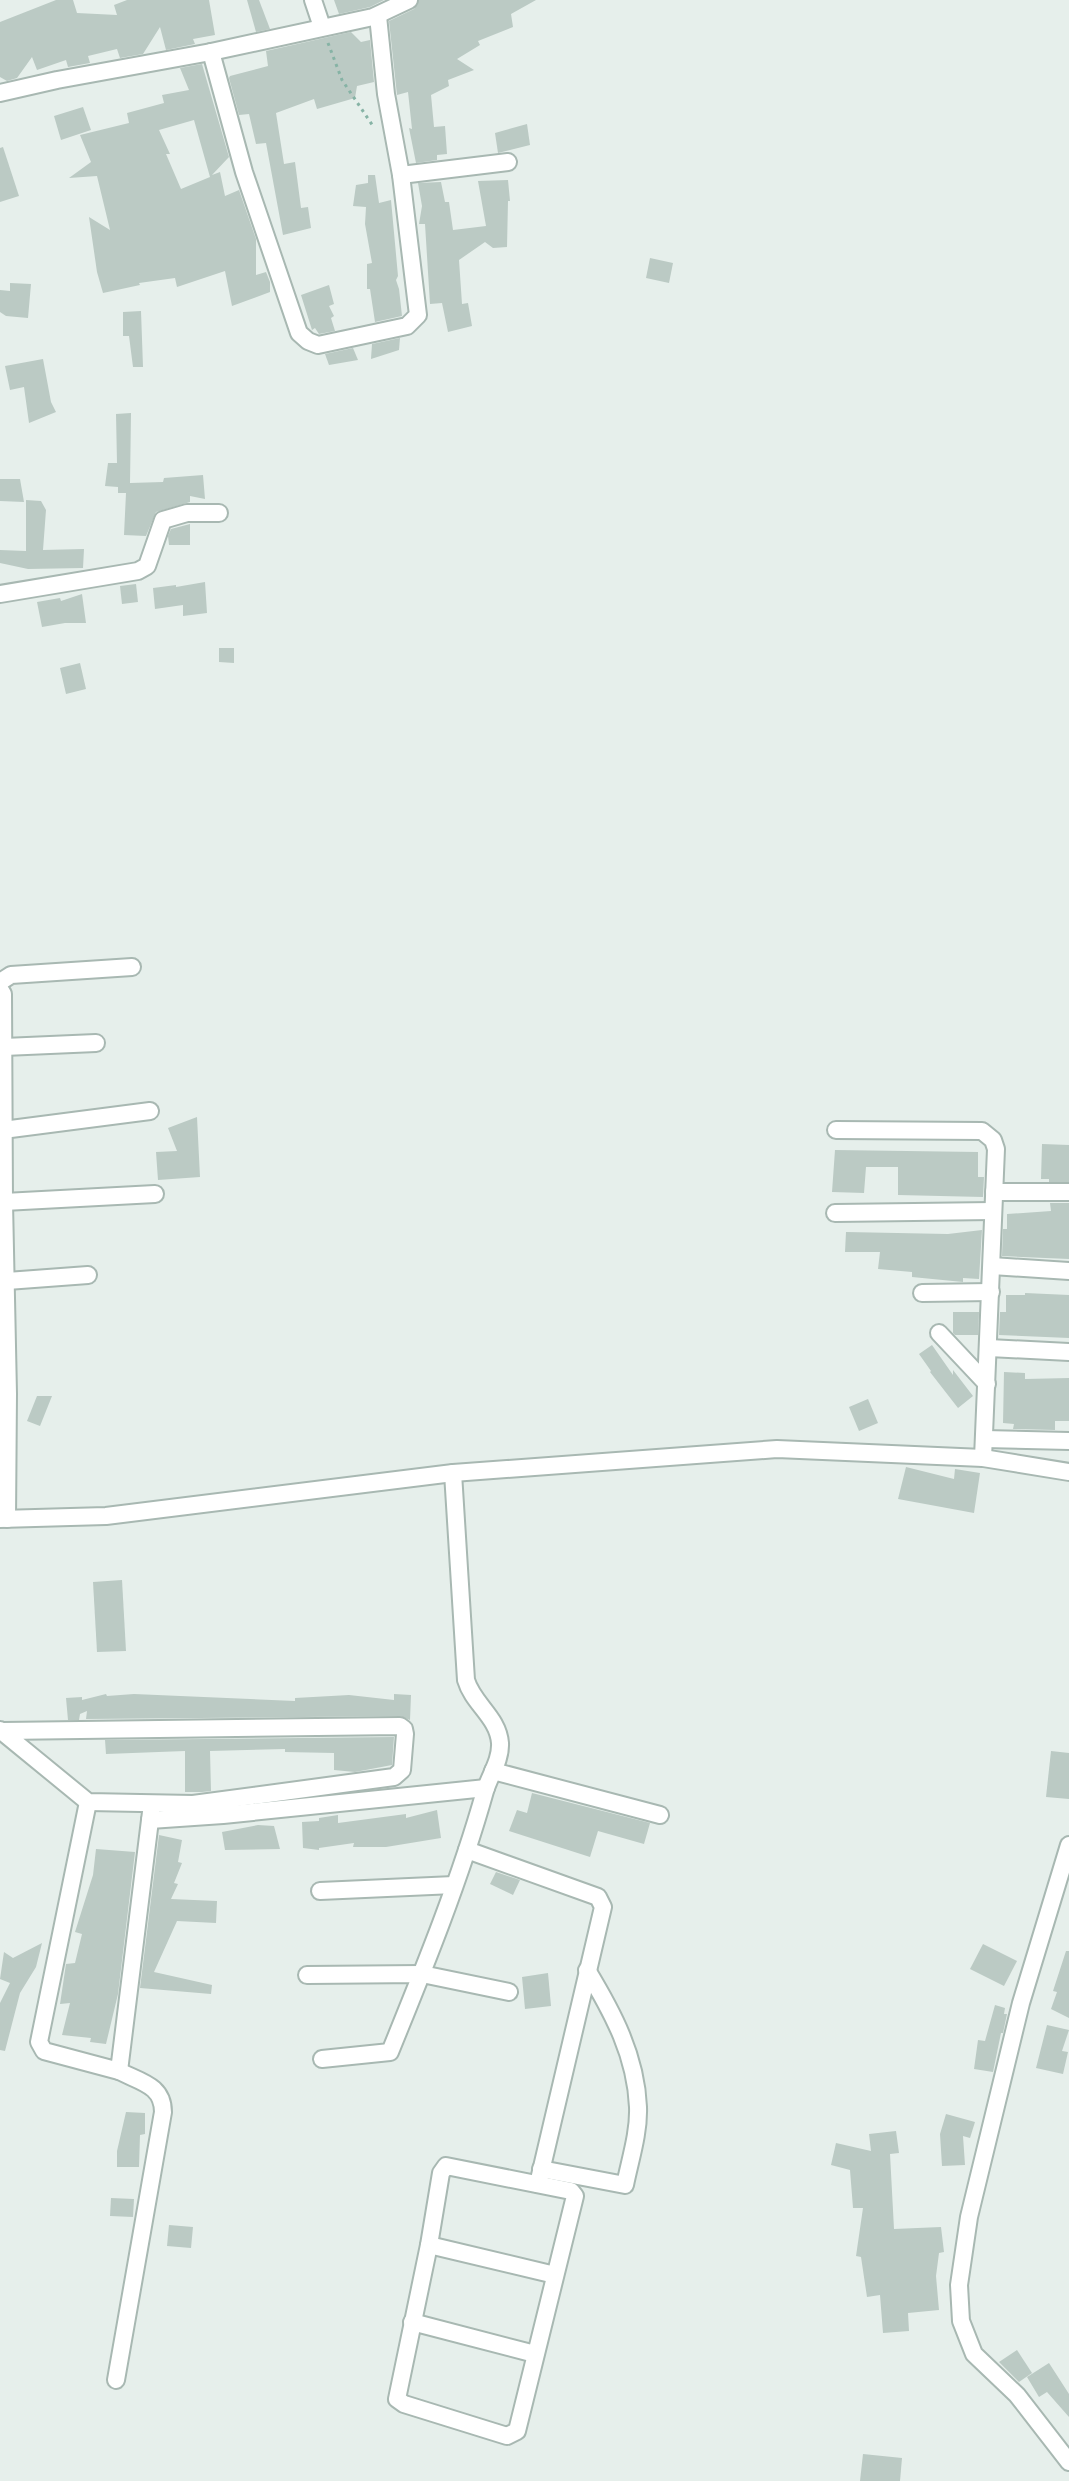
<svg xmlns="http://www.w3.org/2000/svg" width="1069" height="2481" font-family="'Work Sans',sans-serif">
<rect width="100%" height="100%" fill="#e6efeb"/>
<!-- building -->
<g fill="#bbcac4" fill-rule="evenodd">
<path d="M56 0H73L77 13 117 15 114 5 127 0H209L215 35 193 39 195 44 166 50 160 27 143 54 120 58 117 49 88 56 90 63 68 67 66 60 37 70 32 57 17 78 7 81 0 77V22Z"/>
<path d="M247 0H259L270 29 256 32Z"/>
<path d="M334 0H384L370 7 339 14Z"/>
<path d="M419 0H536L511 14 513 27 478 41 480 45 457 59 474 70 448 80 449 86 431 95 434 127 445 126 447 154 437 155V160L416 163 409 128 412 129 408 92 397 95 389 21 414 9Z"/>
<path d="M351 32 361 42 370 40 374 82 357 86 355 98 317 109 314 99 276 113 284 164 295 162 301 208 308 207 311 228 283 235 266 143 256 144 249 114 239 115 229 78 230 76 268 66 266 51Z"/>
<path d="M202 64 229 157 212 175 220 172 225 196 239 190 256 239V275L266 272 270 282V292L232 306 225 271 177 287 175 278 139 283 140 285 103 293 97 272 89 217 110 230 97 176 69 178 91 162 80 135 129 123 127 113 164 103 162 95 189 90 180 68ZM194 120 210 177 181 189 166 154H170L159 130Z"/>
<path d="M83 107 91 130 61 140 54 116Z"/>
<path d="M527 124 530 145 498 153 495 133Z"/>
<path d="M3 147 19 196 0 202V148Z"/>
<path d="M368 175H375L379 203 391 200 398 276 396 280 399 289 402 316 375 322 370 289H367V264L372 263 365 224 366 207 353 206 356 185 368 183Z"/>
<path d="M508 180 510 201H508L507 247 493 248 485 242 459 260 462 304 468 303 472 326 448 332 442 303 430 304 425 224H419L422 206 418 183 441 182 445 202H449L453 230 486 226 478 181Z"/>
<path d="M650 258 673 263 669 283 646 278Z"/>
<path d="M10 283 31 284 28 318 6 316 0 312V290L10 291Z"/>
<path d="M329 285 334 304 329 306 334 316 331 318 335 331 319 334 315 328 312 330 301 295Z"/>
<path d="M141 311 143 367H133L129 336H123V312Z"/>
<path d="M400 338 399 350 371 359 372 344Z"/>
<path d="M353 348 358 360 329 365 325 354Z"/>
<path d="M43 359 51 402 56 412 29 423 24 387 10 390 5 366Z"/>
<path d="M131 413 130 483 163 482 164 478 203 475 205 499 190 496V502L156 512 146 536 124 535 126 493H118V487L105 486 108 463H117L116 414Z"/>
<path d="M0 479H20L24 502 0 501Z"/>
<path d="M26 500 41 501 46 510 43 550 84 549 83 568 28 569 0 563V550L26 551Z"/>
<path d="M190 524V545H169L168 536 171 529Z"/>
<path d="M205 582 207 613 183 616V605L155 609 153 588 176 585V587Z"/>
<path d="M136 584 138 602 122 604 120 586Z"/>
<path d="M82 594 86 623H65L42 627 37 602 60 598 61 601Z"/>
<path d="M219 648H234V663L219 662Z"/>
<path d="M80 663 86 689 66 694 60 668Z"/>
<path d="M197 1117 200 1177 158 1180 156 1152 177 1151 168 1128Z"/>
<path d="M1042 1144 1069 1145V1182H1049V1179H1041Z"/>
<path d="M835 1150 978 1152V1177H984L983 1197 898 1195V1167H866L864 1193 832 1192Z"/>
<path d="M1050 1203H1069V1259L1002 1256 1003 1229H1007V1214L1051 1211Z"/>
<path d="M982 1230 979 1279 963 1278V1282L912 1277V1272L878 1269 880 1252H845L846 1232 948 1234Z"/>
<path d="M1025 1293 1069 1295V1338L999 1335 1000 1312H1006V1295H1025Z"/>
<path d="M953 1312H979L978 1335H955L953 1333Z"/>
<path d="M932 1345 953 1375V1370L973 1396 958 1408 930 1372 931 1371 919 1354Z"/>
<path d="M1004 1372 1025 1373V1379L1069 1378V1421H1055V1430L1013 1429 1014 1424 1003 1423Z"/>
<path d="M37 1396H52L40 1426 27 1421Z"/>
<path d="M868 1399 878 1423 859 1431 849 1407Z"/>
<path d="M906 1467 954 1479 955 1469 980 1473 974 1513 898 1499Z"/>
<path d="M122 1580 126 1651 97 1652 93 1582Z"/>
<path d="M106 1694 107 1696 134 1694 295 1701V1698L349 1695 394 1700V1694L411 1695 410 1720 400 1716 86 1719 87 1711 80 1714 79 1720H68L66 1698 82 1697V1700Z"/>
<path d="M394 1737 392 1765 355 1772 334 1770V1753L285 1752V1749L210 1751 211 1791 202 1792H185V1751L106 1754 105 1740Z"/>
<path d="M1051 1751 1069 1753V1799L1046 1797Z"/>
<path d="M532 1793 650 1823 644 1844 598 1831 590 1857 509 1831 517 1810 527 1813Z"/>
<path d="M437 1810 441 1838 386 1847H353L354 1843 319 1848V1850L303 1848 302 1822 319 1821V1818L338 1815V1823L406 1814V1818Z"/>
<path d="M258 1825 274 1826 280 1849 225 1850 222 1832Z"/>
<path d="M159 1835 182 1840 178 1862 182 1863 174 1883 178 1884 171 1899 217 1901 216 1923 177 1921 154 1972 212 1985 211 1994 140 1988Z"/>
<path d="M96 1849 135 1852 118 1994 106 2044 90 2042 91 2038 62 2035 70 2003 60 2004 66 1964 75 1963 82 1934 75 1932 93 1875Z"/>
<path d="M496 1872 520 1880 513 1895 490 1884Z"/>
<path d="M42 1943 36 1967 20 1993 5 2051 0 2050V2003L10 1983 0 1979 4 1952 13 1958Z"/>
<path d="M983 1944 1017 1961 1004 1986 970 1969Z"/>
<path d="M1066 1951H1069V2018L1051 2009 1057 1992 1053 1991Z"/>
<path d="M548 1973 551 2006 525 2009 522 1977Z"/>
<path d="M995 2005 1005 2008 1004 2014H1007L1003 2033H1001L993 2072 974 2069 978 2040 985 2041Z"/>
<path d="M1047 2025 1069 2030 1062 2051 1068 2052 1063 2074 1036 2068Z"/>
<path d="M126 2112 145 2113V2134L140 2135 139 2167H117V2151Z"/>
<path d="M946 2114 975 2122 970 2138 963 2136 965 2165 942 2166 940 2134Z"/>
<path d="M896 2131 899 2153 890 2154 894 2229 941 2227 944 2252 939 2253 936 2276 939 2310 908 2313 909 2331 883 2333 880 2295 867 2297 861 2257 856 2256 863 2208H853L850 2170 831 2165 836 2143 871 2151 869 2134Z"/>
<path d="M111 2198 134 2199 133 2217 110 2216Z"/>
<path d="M169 2225 193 2227 191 2248 167 2246Z"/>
<path d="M1017 2350 1032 2373 1019 2382 999 2362Z"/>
<path d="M1049 2363 1069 2394V2417L1047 2392 1039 2397 1027 2377Z"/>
<path d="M863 2454 902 2458 900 2481H860Z"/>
</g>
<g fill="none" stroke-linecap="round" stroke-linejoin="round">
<defs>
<g id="street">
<path d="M313 0 322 27"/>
<path d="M211 52 244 172 299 333 308 341 318 345 407 326 418 315 401 175 386 94 378 16"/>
<path d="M0 93 57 80 211 52 373 17 409 0"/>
<path d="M401 175 508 162"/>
<path d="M0 594 138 571 147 566 163 520 187 513H219"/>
<path d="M0 982 11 975 132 967"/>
<path d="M0 989 3 994 4 1202 8 1394 7 1519"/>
<path d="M4 1047 96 1043"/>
<path d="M3 1130 150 1111"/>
<path d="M836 1130 982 1131 993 1140 996 1149 983 1458"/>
<path d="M994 1192H1069"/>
<path d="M4 1202 155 1194"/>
<path d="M835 1213 993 1211"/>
<path d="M992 1266 1069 1271"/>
<path d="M7 1281 88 1275"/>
<path d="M922 1293 991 1292"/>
<path d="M939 1333 987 1384"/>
<path d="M989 1348 1069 1352"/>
<path d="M984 1439 1069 1441"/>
<path d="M0 1519 106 1516 453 1473 777 1449 983 1458 1069 1472"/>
<path d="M0 1730 88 1802 193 1804 394 1777 402 1770 405 1734 404 1729 400 1726 3 1731"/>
<path d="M493 1771 660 1815"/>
<path d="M88 1802 39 2042 44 2051 119 2071 152 1804"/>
<path d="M150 1820 223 1815 486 1788"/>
<path d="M1069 1845 1021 2003 969 2217 959 2285 961 2321 974 2354 1017 2395 1069 2462"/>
<path d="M467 1850 598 1897 603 1907 538 2184"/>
<path d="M320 1891 454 1885"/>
<path d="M307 1975 422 1974 509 1992"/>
<path d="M322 2059 390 2052C425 1966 460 1880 485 1791 490 1775 501 1760 500 1743 498 1717 473 1704 466 1680L453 1473"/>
<path d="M446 2166 571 2191 575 2196 517 2431 507 2436 404 2404 397 2399 429 2245 441 2173Z"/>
<path d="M541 2169 625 2185C630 2160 639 2133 638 2107 636 2056 613 2013 587 1970"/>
<path d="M429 2245 555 2275"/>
<path d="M412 2322 535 2354"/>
<path d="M116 2380 163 2112C163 2085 140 2082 119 2071"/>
</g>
</defs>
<!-- street casing -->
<use href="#street" stroke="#a8b8b2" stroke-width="20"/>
<!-- path -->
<path stroke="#86b3a5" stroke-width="3" stroke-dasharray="3 4.5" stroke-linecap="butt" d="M328 43 342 80 373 126"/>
<!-- street -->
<use href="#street" stroke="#fff" stroke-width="16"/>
</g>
</svg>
